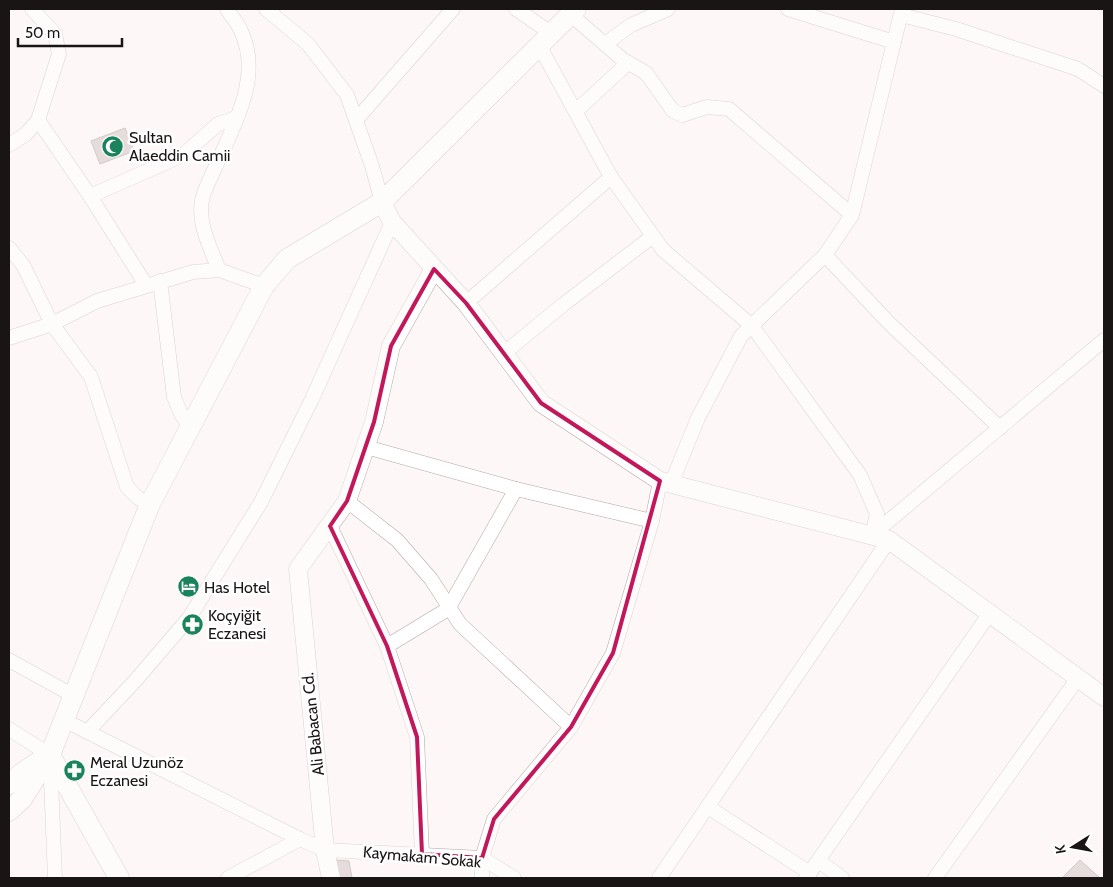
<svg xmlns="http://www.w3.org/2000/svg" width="1113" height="887" font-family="Cabin,sans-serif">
<rect width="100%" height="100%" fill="#fdf8f7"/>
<!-- building -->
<g fill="#c8bbb9" stroke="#9b8e8d">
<path d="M125 128 134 151 100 164 91 141Z"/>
<path d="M336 860 349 861 352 878H339Z"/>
<path d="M1080 860 1100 878H1062Z"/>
</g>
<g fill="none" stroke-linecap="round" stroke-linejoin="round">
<defs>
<g id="minor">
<path d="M266 9 308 44 347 95 372 166 382 202"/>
<path d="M516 9 551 33"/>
<path d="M788 9 894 42"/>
<path d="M570 14 622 59 646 73 673 111 682 115 707 107 729 109 852 215"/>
<path d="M901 15 956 29 1078 69 1104 86"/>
<path d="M605 44 631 25 668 9"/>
<path d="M539 45 611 177 663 250 752 326 860 475 877 514 872 535"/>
<path d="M576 111 628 63"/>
<path d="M38 120 90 196 146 285"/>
<path d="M356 120 453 9"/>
<path d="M9 145 26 134 38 120 59 54 55 34 32 9"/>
<path d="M90 196 183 155 218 124 236 118"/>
<path d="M9 248 23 265 52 324 91 377 127 487 138 498 150 504"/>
<path d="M825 255 888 322 1000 428"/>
<path d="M219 270C210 247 196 221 203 196 206 187 211 177 215 168 233 127 263 77 241 31 238 23 231 16 227 9"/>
<path d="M160 281 174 397 181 414 190 426"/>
<path d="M466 303 611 177"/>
<path d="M9 338 52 324 97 301 193 272 219 270 264 286"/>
<path d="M503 354 564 304 653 236"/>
<path d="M366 447 516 489 652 521"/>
<path d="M671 484 698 418 741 336 825 255 852 215 902 9"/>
<path d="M347 501 397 540 431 579 460 624 571 727"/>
<path d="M330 526 387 646 417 737 422 854"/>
<path d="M872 535 1104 340"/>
<path d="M387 646 448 609 516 489"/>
<path d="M9 660 74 696"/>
<path d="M64 720 300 839"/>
<path d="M9 729 50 755 55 878"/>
<path d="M87 732 135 681 189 618 261 502 312 399 392 222"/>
<path d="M708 807 810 873"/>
<path d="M819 861 842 878"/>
<path d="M228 878 300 839 325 850 482 858 514 878"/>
<path d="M482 878V858L494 819 571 727 613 653 652 521 660 481"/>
<path d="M659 878 889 540"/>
<path d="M806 878 990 613"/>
<path d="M935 878 1078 678"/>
</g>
<g id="tertiary">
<path d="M382 202 392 222 466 303 541 403 660 481 889 540 1104 697"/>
<path d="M331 878 325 850 298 569 347 501 374 422 391 346 434 269"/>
</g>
<g id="secondary">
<path d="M50 755 119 878"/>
<path d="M9 784 22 773 44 758"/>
<path d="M9 811 22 799 50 755 150 504 264 286 287 259 382 202 576 9"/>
</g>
</defs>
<!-- minor casing -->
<use href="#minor" stroke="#b4a6a5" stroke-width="15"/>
<!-- tertiary casing -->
<use href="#tertiary" stroke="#b4a6a5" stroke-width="19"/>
<!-- secondary casing -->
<use href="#secondary" stroke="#b4a6a5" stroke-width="21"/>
<!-- minor -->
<use href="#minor" stroke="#fff" stroke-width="14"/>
<!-- tertiary -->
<use href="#tertiary" stroke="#fff" stroke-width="18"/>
<!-- secondary -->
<use href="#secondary" stroke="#fff" stroke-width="20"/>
</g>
<!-- marked area -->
<path d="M0 0H1113V887H0ZM434 269 466 303 541 403 660 481 613 653 571 727 494 819 482 858 422 854 417 737 387 646 330 526 347 501 374 422 391 346Z" fill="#fdf8f7" fill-opacity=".55" fill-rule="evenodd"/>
<path fill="none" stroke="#c2185b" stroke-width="4" stroke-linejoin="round" d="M434 269 466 303 541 403 660 481 613 653 571 727 494 819 482 858 422 854 417 737 387 646 330 526 347 501 374 422 391 346Z"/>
<!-- icons -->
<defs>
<symbol id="mosque-disc" viewBox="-11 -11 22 22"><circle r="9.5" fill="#1a835e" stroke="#fff"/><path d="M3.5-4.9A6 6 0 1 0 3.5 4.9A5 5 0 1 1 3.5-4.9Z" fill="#fff"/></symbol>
<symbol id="hotel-disc" viewBox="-11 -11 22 22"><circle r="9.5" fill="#1a835e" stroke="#fff"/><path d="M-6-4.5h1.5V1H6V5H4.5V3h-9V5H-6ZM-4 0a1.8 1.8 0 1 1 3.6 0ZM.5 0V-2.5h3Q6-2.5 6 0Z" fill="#fff"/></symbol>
<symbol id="pharmacy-disc" viewBox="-11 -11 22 22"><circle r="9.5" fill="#1a835e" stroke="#fff"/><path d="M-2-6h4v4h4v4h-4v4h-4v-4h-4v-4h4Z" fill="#fff"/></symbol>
</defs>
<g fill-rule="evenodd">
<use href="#mosque-disc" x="100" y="134" width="25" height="25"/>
<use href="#hotel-disc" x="176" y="574" width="25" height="25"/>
<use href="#pharmacy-disc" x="180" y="612" width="25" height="25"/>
<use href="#pharmacy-disc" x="62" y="758" width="25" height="25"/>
</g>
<g text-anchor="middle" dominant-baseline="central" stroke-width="5" stroke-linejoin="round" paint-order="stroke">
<!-- poi labels -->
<g font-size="16" fill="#191514" stroke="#fff" text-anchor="start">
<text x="129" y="137">Sultan<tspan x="129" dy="18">Alaeddin Camii</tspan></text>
<text x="204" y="587">Has Hotel</text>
<text x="208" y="615">Koçyiğit<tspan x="208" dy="18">Eczanesi</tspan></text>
<text x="90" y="762">Meral Uzunöz<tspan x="90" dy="18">Eczanesi</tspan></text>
</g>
<!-- street labels -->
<g font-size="16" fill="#191514" stroke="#fff">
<text transform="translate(313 724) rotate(-96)">Ali Babacan Cd.</text>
<text transform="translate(422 857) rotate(5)">Kaymakam Sokak</text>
</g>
</g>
<!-- border -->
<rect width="1113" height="887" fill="none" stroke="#191514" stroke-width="20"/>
<!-- north arrow -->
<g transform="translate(1073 847) rotate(259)" stroke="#ffffff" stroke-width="4" paint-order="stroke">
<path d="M0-4L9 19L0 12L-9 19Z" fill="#191514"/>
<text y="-8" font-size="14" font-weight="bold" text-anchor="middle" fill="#191514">K</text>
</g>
<!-- scale -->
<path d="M18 38v8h104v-8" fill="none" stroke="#191514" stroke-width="2.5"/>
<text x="25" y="38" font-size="15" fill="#191514" stroke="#ffffff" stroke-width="4" paint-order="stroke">50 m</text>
</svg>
